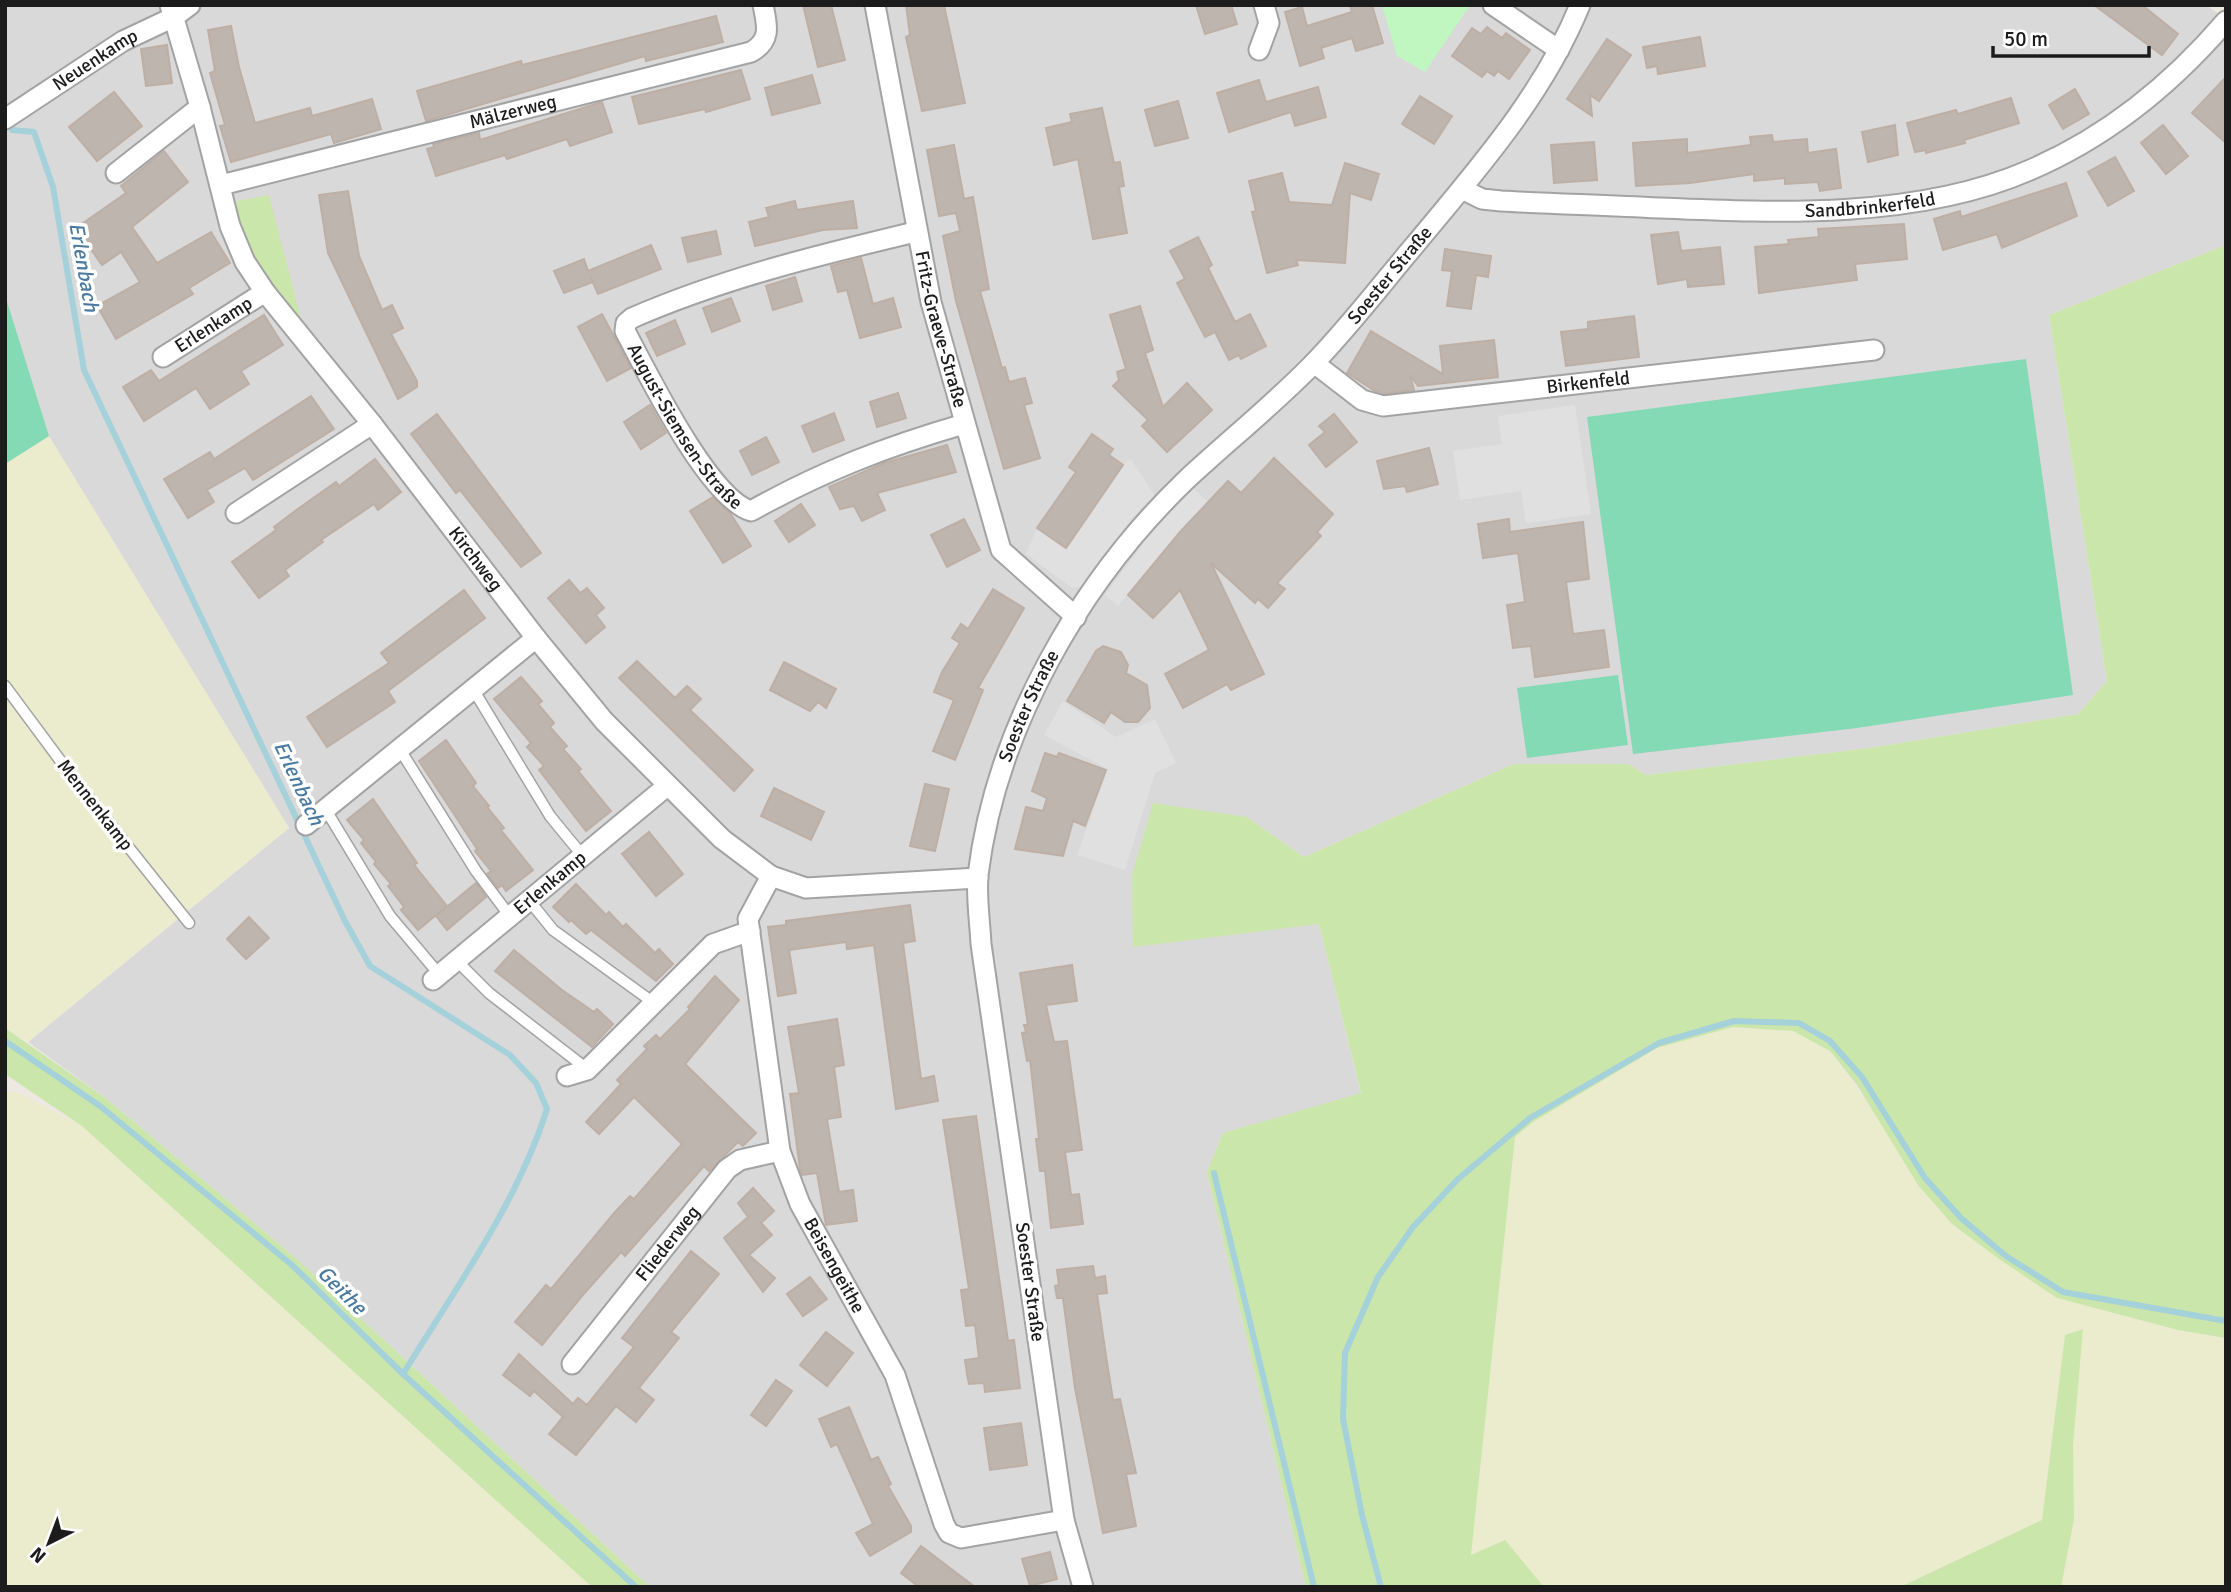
<svg xmlns="http://www.w3.org/2000/svg" width="2231" height="1592" font-family="Signika,sans-serif">
<rect width="100%" height="100%" fill="#ede9e2"/>
<!-- residential -->
<path fill="#dad9d9" d="M5 5H2206L2226 19V245L2049 315 2107 681 2078 714 1870 748 1646 775 1628 764H1514L1304 857 1247 817 1319 924 1361 1094 1223 1133 1207 1172 1306 1587H650L298 1260 107 1099 28 1042 289 828 49 437 5 464Z"/>
<!-- farmland -->
<g fill="#ebecce">
<path d="M49 436 289 828 28 1042 5 1028V464Z"/>
<path d="M1733 1027 1793 1031 1830 1051 1873 1111 2178 1330 2226 1338V1587H2060L2074 1519 2073 1445 2082 1329 2065 1335 2042 1520 1900 1587H1544L1505 1540 1471 1555 1515 1137 1533 1122 1657 1048Z"/>
<path d="M5 1092H17L82 1126 592 1587H5Z"/>
</g>
<!-- grass -->
<g fill="#cbe6aa">
<path d="M269 195 303 327 269 279 263 281 237 219V201Z"/>
<path d="M2226 245V1338L2178 1330 2057 1298 1999 1259 1952 1224 1918 1185 1857 1085 1830 1051 1793 1031 1733 1027 1657 1048 1533 1122 1515 1137 1471 1555 1505 1540 1544 1587H1306L1207 1172 1223 1133 1361 1093 1319 924 1133 947 1132 875 1153 803 1247 817 1304 857 1514 764H1628L1646 775 1870 748 2078 714 2107 681 2049 315Z"/>
<path d="M5 1028 107 1099 298 1260 650 1587H592L82 1126 5 1074Z"/>
<path d="M2083 1329 2073 1445 2074 1519 2061 1587H1900L2042 1520 2065 1335Z"/>
</g>
<!-- park -->
<path fill="#c0f7c1" d="M1382 5H1470L1425 72 1397 56Z"/>
<!-- pitch -->
<g fill="#83dab4">
<path d="M5 295 49 436 5 464Z"/>
<path d="M2026 359 2073 695 1857 728 1633 754 1587 417Z"/>
<path d="M1618 675 1628 745 1527 758 1517 688Z"/>
</g>
<!-- parking -->
<g fill="#e0e0e0">
<path d="M1575 405 1591 514 1526 523 1521 491 1460 500 1453 451 1502 444 1498 416Z"/>
<path d="M1131 459 1155 496 1133 517 1083 586 1072 588 1026 554 1037 528Z"/>
<path d="M1192 488 1209 502 1179 532 1118 606 1105 595 1143 543Z"/>
<path d="M1063 701 1116 737 1155 719 1176 763 1155 773 1125 870 1077 855 1108 769 1044 735Z"/>
</g>
<g fill="none" stroke-linecap="round" stroke-linejoin="round">
<!-- stream -->
<g stroke="#a4d1da" stroke-width="6">
<path d="M12 130 34 132 53 187 84 370 345 921 370 966 510 1055 536 1083 547 1109C518 1202 454 1291 403 1374"/>
<path d="M5 1041 100 1106 292 1265 403 1374 636 1587"/>
<path d="M1214 1173 1314 1587"/>
<path d="M1381 1587 1362 1515 1343 1419 1345 1353 1378 1277 1413 1227 1458 1179 1530 1118 1659 1043 1734 1021 1799 1023 1830 1041 1862 1077 1925 1178 1961 1218 2006 1256 2063 1292 2226 1321"/>
</g>
</g>
<!-- building -->
<g fill="#beb5af" stroke="#beafa5" stroke-width="2">
<path d="M803 5H831L845 60 818 67Z"/>
<path d="M906 5H944L965 103 922 111 906 37 910 35Z"/>
<path d="M1196 5H1231L1237 24 1205 34Z"/>
<path d="M1350 5H1372L1383 43 1356 51 1352 38 1321 48 1324 58 1300 66 1285 12 1302 7 1307 26 1352 12Z"/>
<path d="M2094 5H2142L2178 34 2162 55Z"/>
<path d="M716 16 723 42 646 61 645 56 426 121 417 91 521 61 522 65Z"/>
<path d="M231 26 239 67 255 123 310 108 312 116 372 99 381 129 334 143 331 134 231 162 220 126 225 125 210 73 215 71 208 30Z"/>
<path d="M1487 27 1502 38 1506 33 1530 50 1509 79 1498 71 1494 76 1487 71 1482 77 1452 56 1472 28 1481 34Z"/>
<path d="M1700 37 1705 66 1658 74 1657 66 1647 68 1643 47Z"/>
<path d="M1607 39 1631 55 1599 101 1590 95 1592 116 1567 99Z"/>
<path d="M167 45 172 83 146 86 141 49Z"/>
<path d="M741 70 750 99 706 112 705 109 639 124 632 97Z"/>
<path d="M812 75 820 103 772 115 765 88Z"/>
<path d="M2226 77V143L2192 113Z"/>
<path d="M1259 80 1266 102 1318 87 1326 117 1295 126 1291 112 1229 132 1217 93Z"/>
<path d="M2075 89 2089 114 2063 129 2049 105Z"/>
<path d="M114 92 142 126 97 161 69 127Z"/>
<path d="M1420 96 1452 116 1434 144 1402 124Z"/>
<path d="M2011 98 2019 123 1964 140 1965 143 1926 153V150L1915 152 1907 123 1956 110 1958 114Z"/>
<path d="M1178 101 1188 138 1155 146 1145 110Z"/>
<path d="M602 102 612 132 570 146 567 139 507 159 505 155 436 176 427 149 434 147 433 144 479 133 480 140Z"/>
<path d="M1102 108 1114 163 1120 162 1124 186 1119 187 1127 233 1093 239 1078 159 1054 165 1046 128 1072 122 1070 114Z"/>
<path d="M1895 125 1898 155 1868 162 1862 132Z"/>
<path d="M2163 125 2188 156 2166 174 2141 143Z"/>
<path d="M1772 135 1773 142 1807 139 1808 153 1836 149 1841 188 1820 191 1818 182 1785 184V178L1754 181V174L1690 183 1636 186 1633 143 1687 139V153L1751 145 1750 137Z"/>
<path d="M1594 142 1597 180 1554 183 1551 145Z"/>
<path d="M954 145 964 199 973 197 989 289 980 291 1002 368 1005 367 1009 382 1025 378 1032 403 1024 405 1040 458 1004 469 956 301 943 236 960 231 956 213 939 216 927 150Z"/>
<path d="M164 151 188 182 132 227 157 263 211 232 230 263 189 288 193 294 116 339 97 306 140 282 121 252 102 265 76 228 126 193 121 186Z"/>
<path d="M2115 157 2134 191 2108 206 2088 172Z"/>
<path d="M1345 163 1379 174 1371 200 1350 193 1345 263 1296 260 1298 265 1267 273 1252 212 1256 211 1249 181 1282 173 1289 202 1332 205Z"/>
<path d="M2066 183 2077 216 2002 248 1997 234 1943 250 1934 219 1960 211 1961 217Z"/>
<path d="M348 191 359 256 382 310 392 305 403 328 391 334 417 381V387L398 399 328 253 319 195Z"/>
<path d="M795 201 797 210 853 201 857 228 823 230 755 246 749 222 769 217 766 208Z"/>
<path d="M1904 224 1907 259 1855 264 1857 280 1759 293 1755 247 1789 244 1788 240 1819 237 1818 229Z"/>
<path d="M716 231 721 254 688 262 682 238Z"/>
<path d="M1678 232 1681 251 1720 247 1724 284 1688 287 1687 279 1658 284 1651 235Z"/>
<path d="M1198 237 1212 265 1208 268 1235 322 1250 314 1266 346 1241 359 1239 355 1229 360 1215 332 1205 337 1177 283 1185 279 1170 251Z"/>
<path d="M651 245 661 269 598 294 590 276 593 282 564 293 554 271 584 259 588 271Z"/>
<path d="M1445 249 1491 256 1488 277 1476 275 1471 309 1447 306 1452 271 1442 270Z"/>
<path d="M861 258 873 304 893 298 901 327 860 338 847 290 838 292 831 266Z"/>
<path d="M795 277 802 301 773 310 766 286Z"/>
<path d="M731 298 740 321 712 332 703 308Z"/>
<path d="M1140 306 1153 350 1145 353 1163 407 1187 383 1212 410 1167 452 1142 426 1148 420 1113 386 1119 380 1117 372 1126 369 1110 315Z"/>
<path d="M602 314 631 368 607 381 578 327Z"/>
<path d="M264 315 283 345 241 371 249 384 210 409 196 388 144 421 123 387 151 370 159 381Z"/>
<path d="M1634 316 1639 357 1566 366 1561 332 1588 329V322Z"/>
<path d="M675 320 685 344 657 356 646 333Z"/>
<path d="M1371 331 1443 374 1440 346 1494 340 1498 377 1418 386 1410 375 1414 390 1384 394 1375 391 1347 373Z"/>
<path d="M898 393 906 418 877 427 870 402Z"/>
<path d="M311 396 334 429 253 480 245 468 207 490 214 502 188 518 164 479 210 452 214 459Z"/>
<path d="M650 405 666 433 641 449 624 422Z"/>
<path d="M834 413 844 440 813 452 802 426Z"/>
<path d="M437 414 541 553 521 567 460 490 456 493 411 434Z"/>
<path d="M1334 414 1357 442 1326 467 1309 445 1325 432 1319 426Z"/>
<path d="M1092 434 1113 449 1109 455 1123 465 1066 548 1037 528 1076 472 1069 467Z"/>
<path d="M766 437 779 462 752 475 740 451Z"/>
<path d="M947 445 956 472 877 493 885 510 862 521 854 506 840 509 829 487 884 463Z"/>
<path d="M1429 448 1438 484 1407 492 1405 486 1384 489 1377 461Z"/>
<path d="M1274 458 1333 514 1317 532 1321 536 1277 583 1285 589 1268 608 1258 599 1255 603 1211 563 1264 674 1231 690 1227 684 1183 708 1165 674 1209 650 1180 590 1153 618 1128 595 1180 532 1228 481 1241 493Z"/>
<path d="M375 459 401 492 378 510 374 504 321 540 323 542 285 570 289 576 259 598 232 562 276 530 274 527 295 511 336 482 339 486Z"/>
<path d="M713 497 730 513 751 546 723 563 690 511Z"/>
<path d="M801 504 815 525 789 542 775 521Z"/>
<path d="M964 519 980 550 947 567 931 535Z"/>
<path d="M1509 519 1510 532 1583 522 1589 579 1566 582 1573 634 1604 630 1609 667 1535 677 1531 646 1513 648 1507 605 1525 602 1518 553 1483 558 1478 524Z"/>
<path d="M569 580 580 593 587 588 604 608 596 615 605 627 586 643 548 598Z"/>
<path d="M993 589 1024 608 978 688 983 690 955 760 933 751 954 700 934 692 942 672 960 643 952 638 961 624 968 629Z"/>
<path d="M464 590 485 618 388 691 395 702 327 747 307 717 389 663 381 653Z"/>
<path d="M1103 646 1121 652 1128 665 1126 673 1147 685 1150 708 1138 722H1125L1111 712 1104 723 1067 701 1096 651Z"/>
<path d="M637 661 675 698 687 686 701 699 690 710 753 770 734 791 619 678Z"/>
<path d="M784 662 836 689 826 708 818 702 810 711 770 690Z"/>
<path d="M521 677 542 701 538 704 554 723 550 727 567 746 563 749 581 769 578 771 611 811 586 831 539 770 544 766 527 747 531 743 494 699Z"/>
<path d="M446 740 476 783 473 786 489 806 487 807 504 828 501 830 533 870 506 891 502 885 498 888 487 874 491 871 475 851 477 849 419 761Z"/>
<path d="M1045 753 1057 757 1059 753 1106 770 1085 826 1073 821 1063 856 1015 849 1026 807 1043 811 1047 798 1032 791Z"/>
<path d="M925 784 949 789 935 851 910 846Z"/>
<path d="M774 788 824 812 811 840 761 816Z"/>
<path d="M373 799 417 863 414 865 447 906 418 930 401 910 404 907 388 886 391 884 374 864 376 862 361 843 364 840 347 820Z"/>
<path d="M649 832 683 874 656 896 622 854Z"/>
<path d="M476 883 486 897 447 930 436 916Z"/>
<path d="M576 884 606 915 609 912 623 927 626 924 655 953 659 949 673 964 656 981 591 930 586 934 571 920 569 922 553 907Z"/>
<path d="M910 905 915 941 903 943 921 1079 934 1076 938 1101 896 1109 874 945 847 949 846 942 789 950 796 993 778 996 768 927 786 925V921Z"/>
<path d="M249 917 269 938 246 959 227 939Z"/>
<path d="M514 950 562 990 594 1012 597 1009 613 1024 592 1047 495 971Z"/>
<path d="M1072 965 1077 1001 1046 1005 1054 1042 1067 1041 1082 1150 1065 1152 1071 1195 1079 1194 1083 1224 1051 1228 1045 1171H1040L1036 1139H1039L1030 1060 1027 1061 1022 1033 1026 1032 1024 1025H1028L1020 973Z"/>
<path d="M715 976 739 1000 685 1064 756 1133 743 1146 738 1142 709 1171 704 1166 625 1256 621 1252 582 1296 542 1345 515 1322 546 1285 551 1289 615 1212 630 1196 634 1199 682 1144 634 1097 599 1134 586 1122 621 1084 617 1080 647 1049 644 1046 656 1035 660 1039 690 1009 688 1007Z"/>
<path d="M837 1019 844 1065 834 1067 841 1117 827 1119 839 1192 853 1190 857 1221 826 1225 817 1173 802 1175 800 1169 790 1094 799 1093 788 1027Z"/>
<path d="M976 1116 1008 1341 1014 1340 1020 1388 985 1392 984 1383 969 1384 967 1374 965 1360 979 1358 975 1325 966 1326 961 1290 969 1289 943 1120Z"/>
<path d="M753 1188 774 1211 761 1223 772 1235 749 1255 775 1278 763 1292 724 1238 748 1217 738 1203Z"/>
<path d="M691 1251 719 1274 671 1332 679 1338 639 1388 654 1400 636 1422 616 1406 576 1455 549 1434 563 1417 534 1391 530 1396 503 1375 519 1354 573 1404 578 1398 587 1405 634 1347 622 1338Z"/>
<path d="M1093 1266 1095 1278 1105 1276 1107 1293 1097 1294 1106 1356 1113 1400 1120 1399 1136 1473 1126 1474 1136 1526 1103 1533 1075 1388 1063 1298H1057L1055 1286 1059 1285 1057 1270Z"/>
<path d="M810 1277 827 1299 803 1316 787 1294Z"/>
<path d="M826 1332 853 1353 827 1386 800 1365Z"/>
<path d="M776 1380 792 1391 766 1426 751 1415Z"/>
<path d="M849 1407 871 1460 878 1457 891 1484 888 1486 911 1526V1532L870 1556 856 1533 873 1524 837 1444 831 1447 819 1419Z"/>
<path d="M1021 1423 1027 1465 990 1470 984 1428Z"/>
<path d="M921 1546 975 1587H919L901 1573Z"/>
<path d="M1050 1552 1057 1579 1030 1586 1022 1559Z"/>
</g>
<g fill="none" stroke-linecap="round" stroke-linejoin="round">
<defs>
<g id="service">
<path d="M5 686 71 775 189 923"/>
<path d="M473 689 550 816 582 855"/>
<path d="M399 748 476 871 509 915"/>
<path d="M326 810 390 916 438 973"/>
<path d="M528 899 553 930 654 1003"/>
<path d="M456 960 489 993 587 1069"/>
</g>
<g id="minor">
<path id="s1" d="M170 5 200 107 230 226 245 262 265 292 372 424 536 638 604 721 722 839 771 876 806 888 978 878"/>
<path id="s2" d="M875 5 931 302 1001 550 1076 617"/>
<path d="M1493 5 1559 50"/>
<path d="M1259 50 1269 23 1264 5"/>
<path id="s3" d="M5 119 123 41 174 17 190 5"/>
<path d="M116 173 200 107"/>
<path id="s4" d="M221 185 751 52C772 40 767 25 763 5"/>
<path id="s5" d="M1462 189 1482 199 1501 201C1554 204 1607 205 1659 208 1779 213 1918 219 2030 170 2107 137 2172 84 2226 21"/>
<path id="s6" d="M915 232C819 255 724 278 632 318L626 323 625 331C647 372 708 498 751 511 823 471 885 447 964 424"/>
<path id="s7" d="M163 357 265 292"/>
<path id="s8" d="M1314 363 1362 400 1383 406 1874 350"/>
<path d="M236 513 372 424"/>
<path d="M306 825 536 638"/>
<path id="s9" d="M771 876 748 919 780 1151 800 1204 895 1375 944 1524 949 1533 961 1538 1064 1520"/>
<path id="s10" d="M433 980 667 786"/>
<path d="M567 1076 587 1070 713 944 750 931"/>
<path id="s11" d="M572 1364 727 1169 740 1160 780 1151"/>
<path id="s12" d="M1083 1587 1064 1520 981 944C980 922 976 898 978 875 996 728 1080 582 1186 480 1228 441 1273 405 1313 364 1349 327 1381 285 1414 246 1476 171 1543 96 1580 5"/>
</g>
</defs>
<!-- service casing -->
<use href="#service" stroke="#a3a3a3" stroke-width="13"/>
<!-- minor casing -->
<use href="#minor" stroke="#a3a3a3" stroke-width="23"/>
<!-- service -->
<use href="#service" stroke="#fff" stroke-width="10"/>
<!-- minor -->
<use href="#minor" stroke="#fff" stroke-width="19"/>
</g>
<g text-anchor="middle" dominant-baseline="central" stroke-width="7" stroke-linejoin="round" paint-order="stroke">
<!-- street labels -->
<g font-size="19" fill="#1c1c1c" stroke="#fff">
<text stroke="none"><textPath href="#s3" startOffset="108">Neuenkamp</textPath></text>
<text stroke="none"><textPath href="#s4" startOffset="301">Mälzerweg</textPath></text>
<text stroke="none"><textPath href="#s5" startOffset="411">Sandbrinkerfeld</textPath></text>
<text stroke="none"><textPath href="#s12" startOffset="1465">Soester Straße</textPath></text>
<text stroke="none"><textPath href="#s7" startOffset="60">Erlenkamp</textPath></text>
<text stroke="none"><textPath href="#s2" startOffset="331">Fritz-Graeve-Straße</textPath></text>
<text stroke="none"><textPath href="#s8" startOffset="289">Birkenfeld</textPath></text>
<text stroke="none"><textPath href="#s6" startOffset="425">August-Siemsen-Straße</textPath></text>
<text stroke="none"><textPath href="#s1" startOffset="644">Kirchweg</textPath></text>
<text stroke="none"><textPath href="#s12" startOffset="898">Soester Straße</textPath></text>
<text transform="translate(95 805) rotate(52)">Mennenkamp</text>
<text stroke="none"><textPath href="#s10" startOffset="152">Erlenkamp</textPath></text>
<text stroke="none"><textPath href="#s11" startOffset="154">Fliederweg</textPath></text>
<text stroke="none"><textPath href="#s9" startOffset="410">Beisengeithe</textPath></text>
<text transform="translate(1030 1282) rotate(82)">Soester Straße</text>
</g>
<!-- water labels -->
<g font-size="21" font-style="italic" fill="#4a7aa0" stroke="#fff">
<text transform="translate(84 267) rotate(80)">Erlenbach</text>
<text transform="translate(299 783) rotate(65)">Erlenbach</text>
<text transform="translate(342 1290) rotate(45)">Geithe</text>
</g>
</g>
<!-- border -->
<rect width="2231" height="1592" fill="none" stroke="#1c1c1c" stroke-width="14"/>
<!-- north arrow -->
<g transform="translate(49 1543) rotate(222)" stroke="#ffffff" stroke-width="5" paint-order="stroke">
<path d="M0-5L12 26L0 18L-12 26Z" fill="#1c1c1c"/>
<text y="-10" font-size="19" font-weight="bold" text-anchor="middle" fill="#1c1c1c">N</text>
</g>
<!-- scale -->
<path d="M1993 46v10h156v-10" fill="none" stroke="#1c1c1c" stroke-width="3.5"/>
<text x="2004" y="46" font-size="21" fill="#1c1c1c" stroke="#ffffff" stroke-width="5" paint-order="stroke">50 m</text>
</svg>
